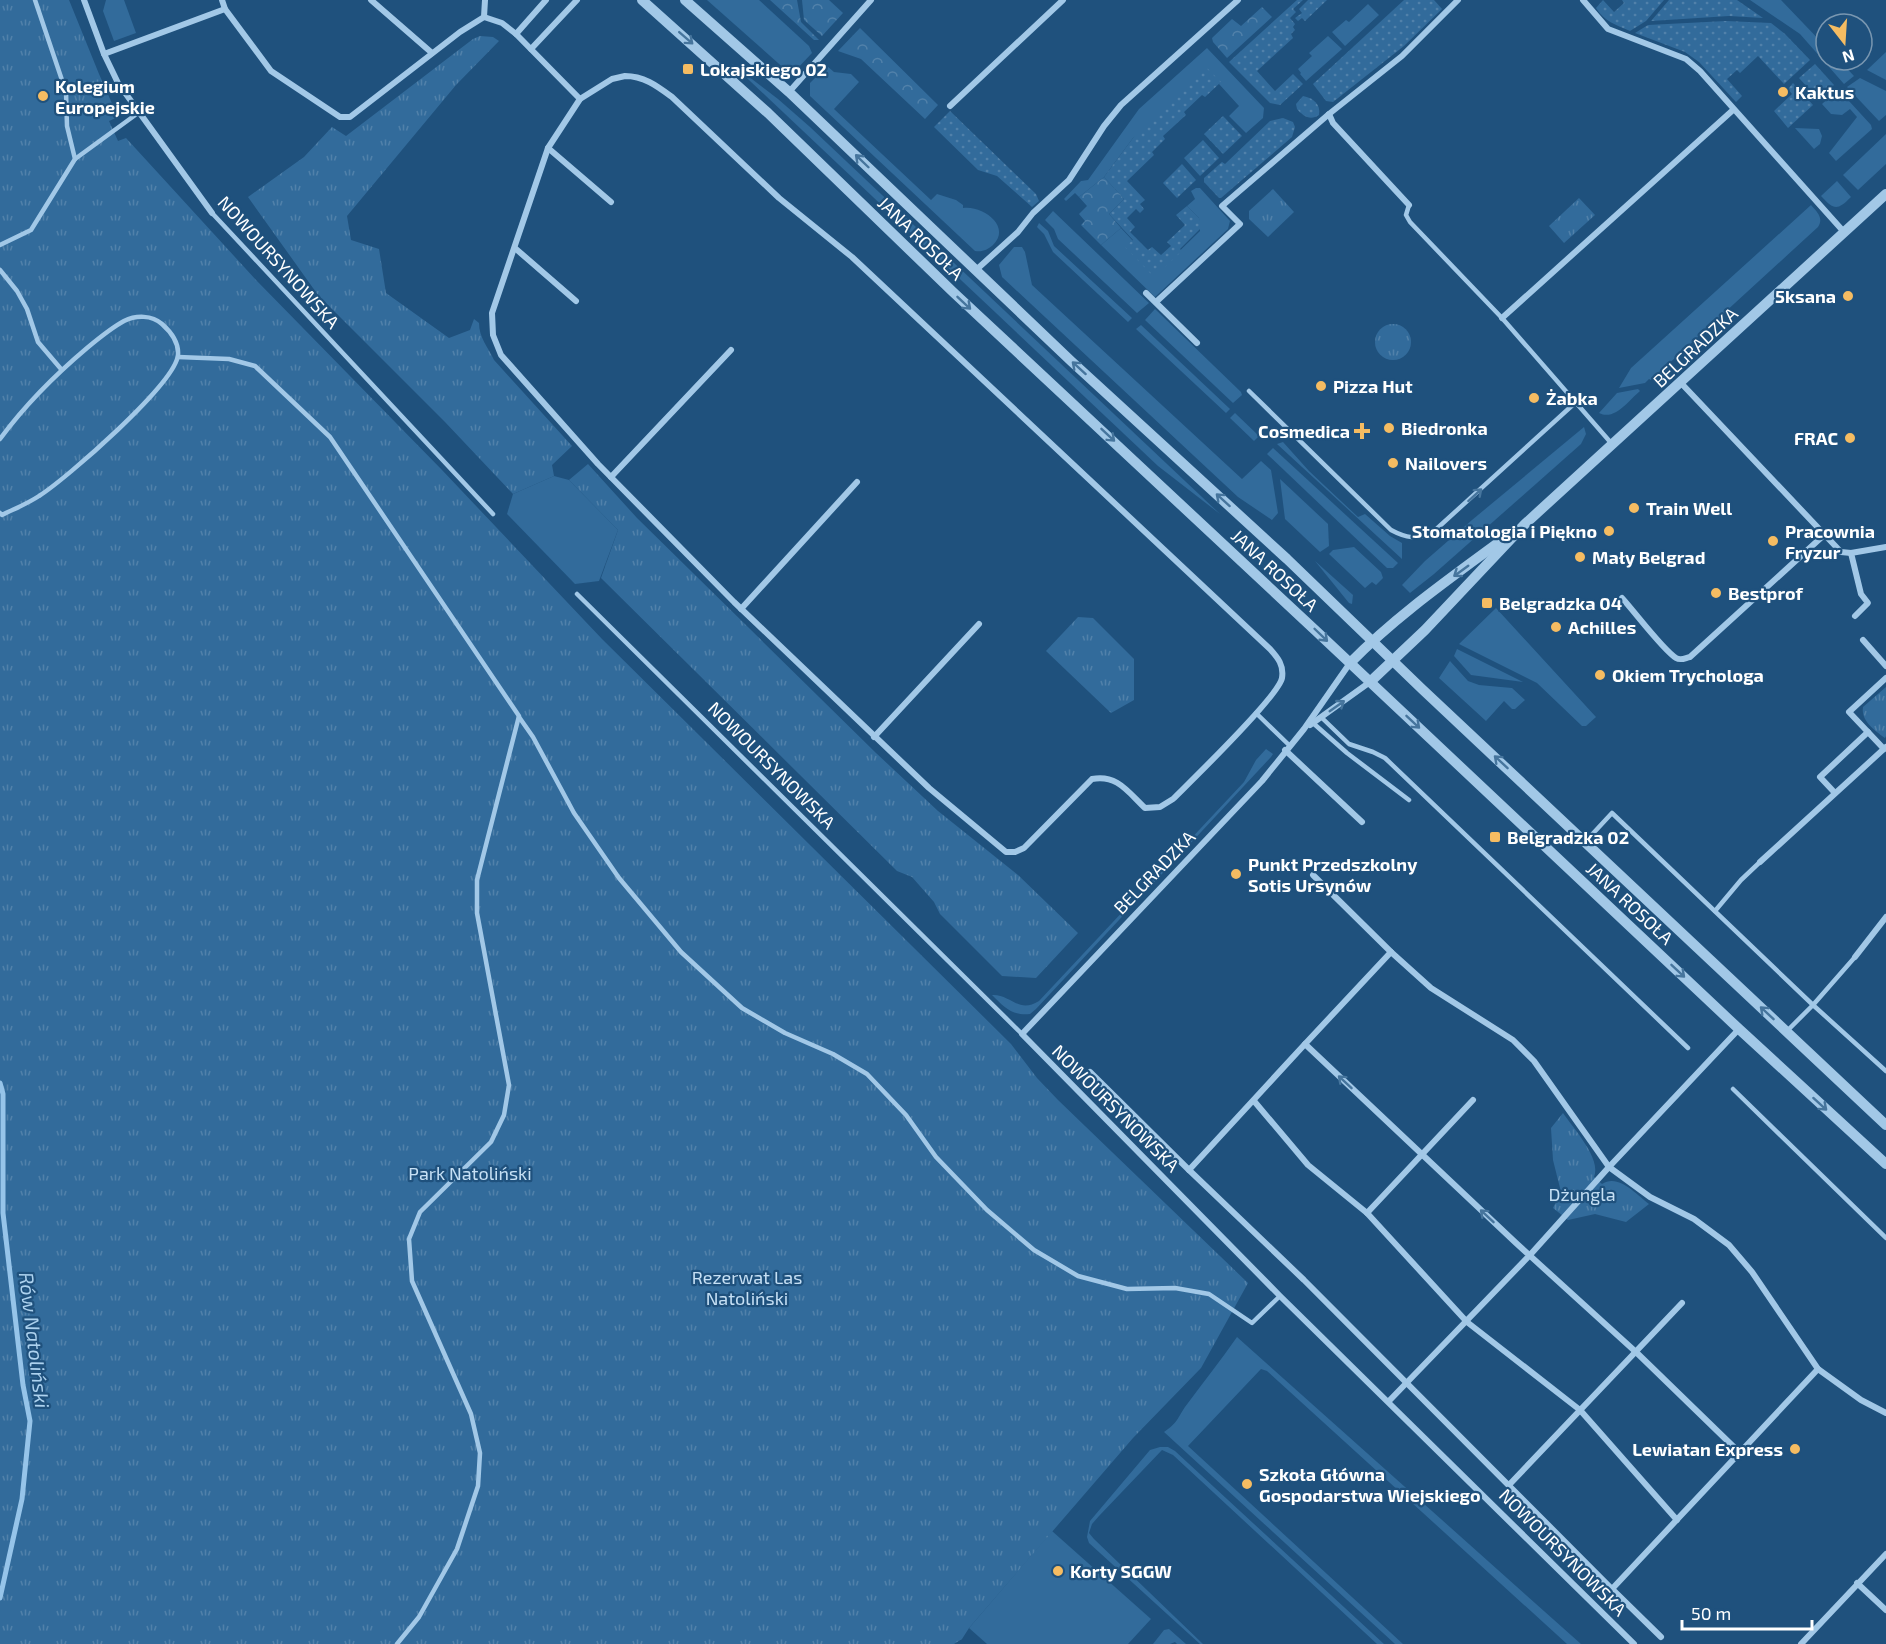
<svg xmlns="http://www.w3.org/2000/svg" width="1886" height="1644" font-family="'Exo 2',sans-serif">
<defs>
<pattern id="forest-crowns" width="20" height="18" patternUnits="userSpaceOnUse" patternTransform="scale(1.5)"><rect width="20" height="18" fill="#326b9b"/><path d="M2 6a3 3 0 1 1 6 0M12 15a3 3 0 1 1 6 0" fill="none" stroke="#5181aa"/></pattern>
<pattern id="park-tufts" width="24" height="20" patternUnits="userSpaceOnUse" patternTransform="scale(1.5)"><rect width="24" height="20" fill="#326b9b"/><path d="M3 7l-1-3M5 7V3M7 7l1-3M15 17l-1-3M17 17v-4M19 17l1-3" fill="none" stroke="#5181aa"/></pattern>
<pattern id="garden-dots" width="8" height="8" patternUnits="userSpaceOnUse" patternTransform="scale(1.5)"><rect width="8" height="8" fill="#326b9b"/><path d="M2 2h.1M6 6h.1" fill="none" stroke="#5181aa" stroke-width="1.8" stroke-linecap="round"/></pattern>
</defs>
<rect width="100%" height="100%" fill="#1f517d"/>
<!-- grass -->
<g fill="#326b9b">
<path d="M106 0H124L136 33 114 41 103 11Z"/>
<path d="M707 0H759L809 46 812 53 795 71H787Z"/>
<path d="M1750 0H1781L1826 47V60H1839L1854 76 1844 84 1800 34Z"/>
<path d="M1368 4 1379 15 1345 46 1332 32 1346 20 1349 22Z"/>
<path d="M1328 36 1342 49 1306 81 1300 74 1301 73 1298 69 1312 56 1309 53Z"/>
<path d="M1207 48 1264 108 1263 118 1246 133 1229 116 1239 106 1219 84 1220 83 1133 138 1104 177 1079 197 1075 193 1066 201 1064 199 1081 181 1088 180 1139 109Z"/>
<path d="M1886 52V80L1867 70Z"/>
<path d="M731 63 778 99 810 127 1220 514 1158 466Z"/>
<path d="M827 66 834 72 851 74 859 82 834 109 931 200 937 194 956 200 963 205V208C983 205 1012 227 993 245 987 250 983 252 975 251L810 96V83Z"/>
<path d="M1860 78 1886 91V115L1879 121 1847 87Z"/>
<path d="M1838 89 1871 125 1872 129 1836 161 1829 153 1857 117 1850 109 1842 115 1831 114 1822 104Z"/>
<path d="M1795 128 1819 129 1822 136 1820 144 1814 149Z"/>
<path d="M1886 134V164L1858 190 1843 175Z"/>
<path d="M1837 181 1851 197C1837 211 1834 210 1821 196Z"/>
<path d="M1196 188H1200L1230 221 1228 229 1155 297 1101 245 1121 228 1133 241 1126 247 1154 276 1200 231 1199 218 1187 206 1195 199 1191 191Z"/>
<path d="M1811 205C1817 212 1824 218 1818 227L1651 380 1649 379 1645 383 1619 388 1631 368Z"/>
<path d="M1053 211 1149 303 1137 313 1058 239 1054 229 1045 220Z"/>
<path d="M1039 223 1048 231 1054 246 1132 318 1128 322 1053 252 1044 234 1037 227Z"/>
<path d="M1014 247H1022L1025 252 1032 285 1242 479 1261 461 1271 470 1278 513 1272 520 1238 497 1002 277 999 265Z"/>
<path d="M1155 309 1241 392 1242 395 1233 403 1145 320Z"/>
<path d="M1141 325 1230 409 1226 413 1136 329Z"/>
<path d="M1638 389 1640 391C1628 401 1615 421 1599 413L1617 393Z"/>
<path d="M1235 413 1259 436 1254 441 1230 418Z"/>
<path d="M1584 427 1586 434 1581 444 1434 574 1410 593 1402 585 1425 561 1472 520Z"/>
<path d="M1283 442 1309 471 1358 517 1365 514 1390 536 1402 543V559L1277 444Z"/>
<path d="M1273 448 1398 563 1393 568H1387L1267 454Z"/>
<path d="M554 476 569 480 618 530 599 581 575 584 507 514 513 494Z"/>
<path d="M1280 479 1328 524 1329 546 1320 552 1285 519Z"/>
<path d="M1354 547 1381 572 1383 578 1376 585 1372 582 1365 588 1329 554 1333 550Z"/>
<path d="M1315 561 1353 595 1352 604 1349 603Z"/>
<path d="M1496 608 1596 717 1586 726H1582L1537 683 1459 644Z"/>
<path d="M1457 649 1523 682 1471 675 1454 656Z"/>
<path d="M1450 661 1468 681 1479 685 1512 688 1525 700 1515 709H1512L1504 701 1486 721 1439 678Z"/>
<path d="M1266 749 1273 754 1271 757 1036 1009 1030 1014C1012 1016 1004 1007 992 995 1011 994 1018 1014 1039 1001L1244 782 1256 760Z"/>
<path d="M1237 1337 1581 1644H1567L1267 1371 1261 1369 1188 1446 1403 1644H1395L1164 1432C1180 1421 1177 1417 1188 1403 1204 1381 1221 1360 1237 1337Z"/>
<path d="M1160 1447H1168L1175 1451 1384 1644H1377L1173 1455 1162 1450 1099 1516 1092 1524 1089 1533 1094 1539 1203 1644H1200L1089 1543 1087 1537 1090 1521 1150 1450Z"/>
<path d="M1052 1531 1151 1619 1128 1644H987L969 1628Z"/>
<path d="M1169 1629 1186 1644H1177L1175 1642 1170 1644H1153L1164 1630Z"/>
</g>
<!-- forest -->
<g fill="url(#forest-crowns)">
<path d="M770 0H797L801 22 819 40H814Z"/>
<path d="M802 0H829L843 13 822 36 804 20Z"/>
<path d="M1262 7 1272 17 1227 58 1213 42 1212 38 1232 19 1241 26Z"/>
<path d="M860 28 938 105 925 119 861 59 838 51Z"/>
<path d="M1104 177 1124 199 1109 214 1121 228 1101 245 1081 225 1085 221 1079 214 1087 206 1079 197Z"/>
</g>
<!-- park -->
<g fill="url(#park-tufts)">
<path d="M0 0H69L99 74 118 117 109 121 118 141 126 138 256 280 442 470 602 639 1011 1044 1037 1078 1058 1100 1248 1283 1201 1368 1133 1438 969 1628 962 1639 954 1644H0Z"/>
<path d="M480 36 493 37 499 41 456 85 347 216 351 240 379 249 386 293 449 338 470 330 474 319 479 323C479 338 488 347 494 360L572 446 552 465 554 476 513 494 445 422 318 295 248 197 304 157 332 127 346 136 473 39Z"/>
<path d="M1273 189 1294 212 1268 237 1249 219V211Z"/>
<path d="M1579 198 1595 215 1564 243 1549 226Z"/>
<circle cx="1393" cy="342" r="18"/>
<path d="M588 464 637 518 876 753 938 811 1018 875 1078 933 1036 978 1002 976 940 914 934 902 912 877 897 871 601 578 618 530 569 480Z"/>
<path d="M1078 617 1093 618 1134 659V700L1111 713 1046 651Z"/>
<path d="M1886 687V736L1885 738C1874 730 1861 721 1863 707Z"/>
<path d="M1563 1113C1573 1128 1602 1159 1594 1177L1602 1184C1618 1173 1636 1194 1649 1204L1626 1222 1595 1214 1568 1220 1553 1208 1561 1192 1553 1160 1551 1128Z"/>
</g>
<!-- garden -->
<g fill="url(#garden-dots)">
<path d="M1297 0H1303L1293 9 1296 12 1290 18 1295 24 1293 27 1295 30 1291 34 1293 38 1257 71 1275 91 1293 74 1303 84 1280 105 1270 103 1229 62Z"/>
<path d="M1308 0H1327L1305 21 1302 18 1298 21 1295 18 1302 13 1299 9Z"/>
<path d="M1404 0H1434L1442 9 1404 46 1333 102 1326 101 1313 84Z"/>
<path d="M1603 0 1614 12 1624 3 1622 0H1664L1646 21 1630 31C1616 25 1604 21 1596 8Z"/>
<path d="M1669 0H1737L1763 18 1729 16 1651 21Z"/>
<path d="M1726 21 1771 23 1785 34 1810 60 1784 84 1758 56 1740 73 1737 70 1727 79 1742 96 1736 102 1699 62 1685 52 1635 33 1648 25Z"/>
<path d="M1815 64 1834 85 1818 99 1799 78Z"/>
<path d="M1207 68 1221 82 1205 97 1202 95 1184 112 1186 115 1163 136 1165 139 1152 152 1154 155 1127 181 1145 200 1140 204 1144 209 1140 213 1136 209 1127 218 1135 227 1130 232 1148 250 1152 247 1161 255 1171 246 1167 242 1185 225 1176 215 1187 206 1199 218 1202 227 1180 249 1182 251 1154 277 1125 247 1133 240 1109 214 1124 199 1104 177 1133 138Z"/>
<path d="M1793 83 1813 105 1788 128 1774 111 1792 94 1788 89Z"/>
<path d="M1303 96C1313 98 1321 104 1319 115 1310 121 1303 116 1297 109L1296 104Z"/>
<path d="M950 111 1036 194 1039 201 1032 207 997 176 978 170 934 127Z"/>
<path d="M1223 116 1242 136 1223 154 1204 134Z"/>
<path d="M1283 118 1293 122 1295 127 1292 137 1221 198H1219L1204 182V178L1222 162 1225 164 1270 121Z"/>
<path d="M1203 140 1219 158 1200 176 1184 158Z"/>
<path d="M1182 164 1196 180 1177 198 1163 183Z"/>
</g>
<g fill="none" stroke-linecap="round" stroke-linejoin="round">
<!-- stream -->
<path stroke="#96c4e9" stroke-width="5" d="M0 1083 3 1094V1213L23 1385 30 1421 22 1499 0 1598"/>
<!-- service -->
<g stroke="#a2c8e7" stroke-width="4.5">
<path d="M75 159 138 113"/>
<path d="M1409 205 1406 215 1410 222 1502 318 1612 444"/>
<path d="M212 213 493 514"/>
<path d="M0 245 31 230 75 159 67 126 66 92 35 0"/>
<path d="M0 270 17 291 27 309 38 342 61 369"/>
<path d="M178 357 229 359 255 366 330 437 519 716 477 880V913L509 1085 504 1115 491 1142 420 1212 409 1239 412 1281 471 1414 480 1453 478 1486 457 1549 419 1617 397 1644"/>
<path d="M1249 391 1391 530C1406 538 1417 540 1432 533L1576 402"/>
<path d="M0 439C25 405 55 375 87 348 99 338 111 328 124 321 136 315 152 315 162 324 171 332 179 343 178 355 175 384 66 479 39 496 27 504 14 509 2 515L0 513"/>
<path d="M577 594 1022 1034"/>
<path d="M1256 713 1289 745"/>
<path d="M519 717 533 737 574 813 619 878 681 952 742 1008 785 1033 833 1054 867 1074 906 1115 936 1157 987 1210 1034 1250 1078 1276 1127 1289 1175 1288 1209 1294 1252 1323 1280 1296"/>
<path d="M1321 717 1349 744 1373 752 1385 758 1688 1048"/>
<path d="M1313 723 1347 753 1409 800"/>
<path d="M1586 841 1612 813 1813 1005 1886 1071"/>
<path d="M1715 911 1741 880 1760 862"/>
<path d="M1787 1031 1813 1005 1855 957"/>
<path d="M1733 1089 1886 1238"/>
</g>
<!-- minor -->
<g stroke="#a2c8e7" stroke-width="6">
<path d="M84 0 104 54 118 83 212 213"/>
<path d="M222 0 225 9 271 71 340 117H350L460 32 484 17 485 0"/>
<path d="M371 0 432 53"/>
<path d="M1583 0 1608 29 1686 59 1700 71 1844 232"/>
<path d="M484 17 502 23 516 34 580 99"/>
<path d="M516 34 546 0"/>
<path d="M531 49 577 0"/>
<path d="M104 54 225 9"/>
<path d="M625 76C644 76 657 86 672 97L779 198 852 257 1270 649C1278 658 1284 665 1282 678 1279 696 1191 781 1173 799L1160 807 1145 808C1128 792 1117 774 1092 779L1024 848 1015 852H1006L929 788 734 602 598 464 501 355 493 335 492 313 548 148 580 99 612 79Z"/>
<path d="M789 92 871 0"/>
<path d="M950 106 1063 0"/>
<path d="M1329 114 1333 123 1409 205"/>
<path d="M548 148 611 202"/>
<path d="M516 249 576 301"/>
<path d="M976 270 1018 232 1033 213 1069 180 1104 126 1121 105 1238 0"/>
<path d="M1146 293 1197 343"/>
<path d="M1156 302 1240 224 1222 206 1329 114 1402 56 1458 0"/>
<path d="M1502 318 1733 110"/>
<path d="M1681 383 1841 552 1851 553 1886 547"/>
<path d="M611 477 731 350"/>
<path d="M1851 553 1861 594 1868 603 1855 616"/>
<path d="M1622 598C1634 611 1663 650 1676 658 1681 661 1685 658 1690 657L1824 535"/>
<path d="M741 609 857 482"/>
<path d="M1863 640 1886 666"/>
<path d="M1350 663 1304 729 1262 781 1022 1034 1280 1296 1634 1644"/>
<path d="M1310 725 1370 682"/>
<path d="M874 737 979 624"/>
<path d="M1884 749 1849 712 1886 678"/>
<path d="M1285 750 1362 822"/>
<path d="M1835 793 1820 777 1868 732"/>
<path d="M1760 862 1886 747"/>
<path d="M1313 875 1391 952 1431 988 1513 1040 1534 1061 1609 1167 1650 1197 1694 1219 1729 1245 1752 1272 1818 1369 1861 1400 1886 1413"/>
<path d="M1391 952 1305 1044 1516 1243 1637 1353 1740 1453"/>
<path d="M1855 957 1886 917"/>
<path d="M1305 1044 1189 1170 1304 1280 1612 1589 1818 1369"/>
<path d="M1090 1072 1189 1170"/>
<path d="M1254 1101 1308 1165 1367 1213 1467 1322 1580 1410 1677 1520"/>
<path d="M1367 1213 1473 1100"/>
<path d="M1389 1401 1530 1255 1609 1167 1739 1029"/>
<path d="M1509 1485 1682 1303"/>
<path d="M1857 1583 1886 1610"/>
<path d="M1612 1589 1661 1637"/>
<path d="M1801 1644 1886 1554"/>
</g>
<!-- tertiary -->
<g stroke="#a2c8e7" stroke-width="10">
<path d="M642 0 768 113 953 292 1316 631 1739 1029 1886 1164"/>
<path d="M685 0 789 92 1071 361 1287 559 1422 689 1886 1125"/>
<path d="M1350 663C1397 615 1452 577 1506 537"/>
<path d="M1370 682 1425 630 1525 524 1886 194"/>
</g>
</g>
<!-- one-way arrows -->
<defs><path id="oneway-shaft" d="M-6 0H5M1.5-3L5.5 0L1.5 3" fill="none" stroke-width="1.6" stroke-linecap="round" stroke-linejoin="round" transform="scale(1.5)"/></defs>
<g stroke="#46759d">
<use href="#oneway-shaft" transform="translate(686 38) rotate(41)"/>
<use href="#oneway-shaft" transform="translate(862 161) rotate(-136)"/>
<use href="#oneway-shaft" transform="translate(964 303) rotate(43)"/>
<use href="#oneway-shaft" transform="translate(1079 368) rotate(-138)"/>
<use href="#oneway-shaft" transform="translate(1108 435) rotate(43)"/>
<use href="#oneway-shaft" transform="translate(1475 495) rotate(-42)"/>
<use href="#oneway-shaft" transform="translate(1223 500) rotate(-138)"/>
<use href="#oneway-shaft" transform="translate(1461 571) rotate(144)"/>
<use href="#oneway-shaft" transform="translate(1321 635) rotate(44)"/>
<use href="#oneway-shaft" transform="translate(1337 706) rotate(-35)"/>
<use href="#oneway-shaft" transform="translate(1413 722) rotate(43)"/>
<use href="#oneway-shaft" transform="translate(1501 762) rotate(-137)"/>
<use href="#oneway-shaft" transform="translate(1678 971) rotate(43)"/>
<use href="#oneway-shaft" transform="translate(1767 1013) rotate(-137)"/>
<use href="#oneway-shaft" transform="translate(1345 1082) rotate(-137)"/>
<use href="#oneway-shaft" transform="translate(1820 1104) rotate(42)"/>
<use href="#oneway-shaft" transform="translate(1487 1216) rotate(-137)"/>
</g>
<!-- markers -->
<g fill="#f5bc62" stroke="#1f517d" stroke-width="2">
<rect x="682" y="63" width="12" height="12" rx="3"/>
<circle cx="1783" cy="92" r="6"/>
<circle cx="43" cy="96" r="6"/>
<circle cx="1848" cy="296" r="6"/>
<circle cx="1321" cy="386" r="6"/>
<circle cx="1534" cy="398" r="6"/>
<circle cx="1389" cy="428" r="6"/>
<path d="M1359 422h6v6h6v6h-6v6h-6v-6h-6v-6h6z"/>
<circle cx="1850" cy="438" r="6"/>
<circle cx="1393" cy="463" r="6"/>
<circle cx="1634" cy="508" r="6"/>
<circle cx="1609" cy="531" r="6"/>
<circle cx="1773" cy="541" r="6"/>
<circle cx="1580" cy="557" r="6"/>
<circle cx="1716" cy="593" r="6"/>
<rect x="1481" y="597" width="12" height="12" rx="3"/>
<circle cx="1556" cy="627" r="6"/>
<circle cx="1600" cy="675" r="6"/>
<rect x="1489" y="831" width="12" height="12" rx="3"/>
<circle cx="1236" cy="874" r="6"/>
<circle cx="1795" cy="1449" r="6"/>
<circle cx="1247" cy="1484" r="6"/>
<circle cx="1058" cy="1571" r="6"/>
</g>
<g text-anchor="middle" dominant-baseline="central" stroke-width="4.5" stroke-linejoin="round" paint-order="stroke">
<!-- poi labels -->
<g font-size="18" font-weight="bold" fill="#fff" stroke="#1f517d" text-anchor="start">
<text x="700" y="69">Lokajskiego 02</text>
<text x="55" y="86">Kolegium<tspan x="55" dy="21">Europejskie</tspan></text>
<text x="1795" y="92">Kaktus</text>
<text x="1836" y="296" text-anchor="end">5ksana</text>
<text x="1333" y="386">Pizza Hut</text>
<text x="1546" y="398">Żabka</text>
<text x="1401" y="428">Biedronka</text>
<text x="1350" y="431" text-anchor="end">Cosmedica</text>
<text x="1838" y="438" text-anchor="end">FRAC</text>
<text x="1405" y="463">Nailovers</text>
<text x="1646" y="508">Train Well</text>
<text x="1597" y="531" text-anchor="end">Stomatologia i Piękno</text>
<text x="1785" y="531">Pracownia<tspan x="1785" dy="21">Fryzur</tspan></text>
<text x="1592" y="557">Mały Belgrad</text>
<text x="1728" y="593">Bestprof</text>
<text x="1499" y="603">Belgradzka 04</text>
<text x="1568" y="627">Achilles</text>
<text x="1612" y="675">Okiem Trychologa</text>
<text x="1507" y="837">Belgradzka 02</text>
<text x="1248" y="864">Punkt Przedszkolny<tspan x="1248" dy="21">Sotis Ursynów</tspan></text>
<text x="1783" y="1449" text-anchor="end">Lewiatan Express</text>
<text x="1259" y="1474">Szkoła Główna<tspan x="1259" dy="21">Gospodarstwa Wiejskiego</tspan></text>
<text x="1070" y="1571">Korty SGGW</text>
</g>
<!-- street labels -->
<g font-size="18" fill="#fff" stroke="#1f517d">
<text transform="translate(921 238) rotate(44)">JANA ROSOŁA</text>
<text transform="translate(279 262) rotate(48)">NOWOURSYNOWSKA</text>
<text transform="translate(1695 347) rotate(-43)">BELGRADZKA</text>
<text transform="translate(1275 570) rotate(43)">JANA ROSOŁA</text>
<text transform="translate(772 765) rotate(45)">NOWOURSYNOWSKA</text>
<text transform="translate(1154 872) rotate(-46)">BELGRADZKA</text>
<text transform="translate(1630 903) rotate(43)">JANA ROSOŁA</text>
<text transform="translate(1116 1108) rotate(45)">NOWOURSYNOWSKA</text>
<text transform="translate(1563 1552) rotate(45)">NOWOURSYNOWSKA</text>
</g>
<!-- park labels -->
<g font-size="18" fill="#c6e0f5" stroke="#1f517d">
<text x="470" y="1173">Park Natoliński</text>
<text x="1582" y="1194">Dżungla</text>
<text x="747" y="1277">Rezerwat Las<tspan x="747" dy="21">Natoliński</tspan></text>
</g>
<!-- water labels -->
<g font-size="20" font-style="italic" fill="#add2ef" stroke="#1f517d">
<text transform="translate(35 1340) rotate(83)">Rów Natoliński</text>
</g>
</g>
<!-- north arrow -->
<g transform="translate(1844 42) rotate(163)"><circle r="28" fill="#1f517d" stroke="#7997b1" stroke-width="1.5"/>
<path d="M0-4.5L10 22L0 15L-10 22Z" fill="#f5bc62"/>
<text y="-9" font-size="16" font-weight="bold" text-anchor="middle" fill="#ffffff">N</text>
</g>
<!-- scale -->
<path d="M1682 1620v9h130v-9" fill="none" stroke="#ffffff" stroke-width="3"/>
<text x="1691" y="1620" font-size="18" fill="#ffffff" stroke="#1f517d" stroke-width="4.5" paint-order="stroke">50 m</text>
</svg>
